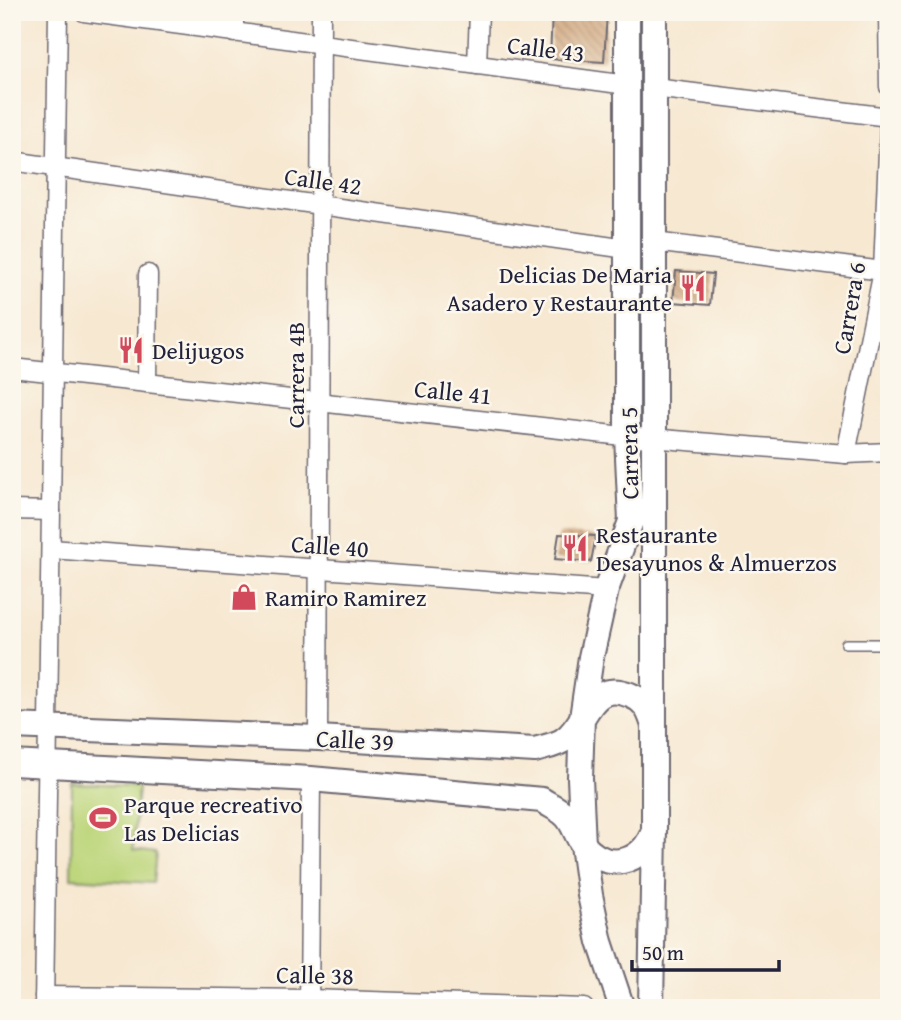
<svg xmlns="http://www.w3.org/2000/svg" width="901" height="1020" font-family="'Gentium Book Plus',serif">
<defs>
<pattern id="building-back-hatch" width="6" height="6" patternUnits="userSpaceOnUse" patternTransform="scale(1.75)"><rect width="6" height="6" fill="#d1a67d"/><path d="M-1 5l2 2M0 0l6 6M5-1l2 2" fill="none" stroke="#a98768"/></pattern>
</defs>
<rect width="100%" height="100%" fill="#fbf7ec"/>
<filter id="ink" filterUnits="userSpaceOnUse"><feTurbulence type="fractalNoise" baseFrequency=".0143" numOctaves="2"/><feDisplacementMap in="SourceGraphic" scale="14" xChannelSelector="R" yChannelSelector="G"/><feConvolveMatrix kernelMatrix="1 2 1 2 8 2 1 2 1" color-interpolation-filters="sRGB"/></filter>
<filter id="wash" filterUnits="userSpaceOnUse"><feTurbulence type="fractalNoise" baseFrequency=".00686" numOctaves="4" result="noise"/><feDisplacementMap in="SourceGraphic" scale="28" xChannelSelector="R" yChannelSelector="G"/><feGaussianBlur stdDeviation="1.57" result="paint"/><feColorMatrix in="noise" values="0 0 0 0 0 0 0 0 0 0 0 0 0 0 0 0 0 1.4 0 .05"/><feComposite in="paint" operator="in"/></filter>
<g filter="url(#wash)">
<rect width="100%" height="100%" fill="#f7e8d1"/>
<!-- pitch -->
<path fill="#bdd67b" stroke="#707c5b" stroke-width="2" d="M72 784 138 786 133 850 156 853 153 883 71 878Z"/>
<g id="blocks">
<!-- building -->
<g fill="url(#building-back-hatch)">
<path d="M552 12H607L604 62 550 59Z"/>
<path d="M676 271 713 274 710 305 673 302Z"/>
<path d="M559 534 596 536 591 562 555 559Z"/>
</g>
</g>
</g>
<g filter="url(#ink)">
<use href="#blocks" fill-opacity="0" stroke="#6d6770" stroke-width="2"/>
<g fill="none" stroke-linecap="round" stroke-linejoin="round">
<defs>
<path id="lane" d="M846 644H889"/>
<g id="street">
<path d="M84 12 627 85"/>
<path d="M888 12 889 87"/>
<path d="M234 33V12"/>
<path d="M477 65 479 12"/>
<path d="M654 88 889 117"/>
<path d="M12 161 627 249"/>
<path d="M654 242 883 271"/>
<path d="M12 368 614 435 846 454 889 452"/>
<path d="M147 383 148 274"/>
<path d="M846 454 883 271 889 127"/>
<path d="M12 510 51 511"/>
<path d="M51 549 606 590"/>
<path d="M318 738 321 12"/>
<path d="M44 996 309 999 584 1008"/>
<path d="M44 1008 58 12"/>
<path d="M309 1008 311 779"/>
</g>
<g id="secondary">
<path d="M12 726 318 738 535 750C544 747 558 745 565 739 588 722 590 679 630 695 644 700 649 710 653 723"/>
<path d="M12 763 311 779 542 800C549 805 559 809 565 815 573 822 576 835 582 843 605 873 643 865 654 830"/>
<path d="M622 1008 600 942 590 895 583 845 580 778 582 718 591 657 606 590 631 521 627 436V12"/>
<path d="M651 1008 654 829V12"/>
</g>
</defs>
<!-- lane casing -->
<use href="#lane" stroke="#6d6770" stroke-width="12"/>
<!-- street casing -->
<use href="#street" stroke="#6d6770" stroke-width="21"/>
<!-- secondary casing -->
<use href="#secondary" stroke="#6d6770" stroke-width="28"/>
<!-- lane -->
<use href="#lane" stroke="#fff" stroke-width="9"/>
<!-- street -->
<use href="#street" stroke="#fff" stroke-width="18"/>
<!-- secondary -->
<use href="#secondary" stroke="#fff" stroke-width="24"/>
</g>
</g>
<!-- icons -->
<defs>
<symbol id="restaurant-bare" viewBox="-9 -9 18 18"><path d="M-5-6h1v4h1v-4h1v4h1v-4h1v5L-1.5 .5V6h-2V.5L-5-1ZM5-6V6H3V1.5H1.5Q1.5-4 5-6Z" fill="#d1495b" stroke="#fbf7ec" stroke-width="2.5" paint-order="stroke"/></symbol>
<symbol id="shop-bare" viewBox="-9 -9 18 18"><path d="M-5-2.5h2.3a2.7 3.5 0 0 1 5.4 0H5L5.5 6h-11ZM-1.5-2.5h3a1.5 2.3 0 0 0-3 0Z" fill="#d1495b" stroke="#fbf7ec" stroke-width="2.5" paint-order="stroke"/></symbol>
<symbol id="stadium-bare" viewBox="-9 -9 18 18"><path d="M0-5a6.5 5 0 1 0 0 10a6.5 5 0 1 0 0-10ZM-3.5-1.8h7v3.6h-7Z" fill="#d1495b" stroke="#fbf7ec" stroke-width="2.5" paint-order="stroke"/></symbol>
</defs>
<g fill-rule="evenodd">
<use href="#restaurant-bare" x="674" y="269" width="38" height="38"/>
<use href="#restaurant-bare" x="112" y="331" width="38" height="38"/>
<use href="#restaurant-bare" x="556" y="529" width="38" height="38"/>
<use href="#shop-bare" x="225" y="578" width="38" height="38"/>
<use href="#stadium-bare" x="84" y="799" width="38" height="38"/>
</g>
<g text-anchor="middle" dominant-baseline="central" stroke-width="5" stroke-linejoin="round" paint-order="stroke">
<!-- street labels -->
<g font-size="24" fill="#22223b" stroke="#fbf7ec">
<text transform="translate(546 49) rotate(7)">Calle 43</text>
<text transform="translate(323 181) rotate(8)">Calle 42</text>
<text transform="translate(849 308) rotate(-80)">Carrera 6</text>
<text transform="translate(295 375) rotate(-90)">Carrera 4B</text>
<text transform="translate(453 392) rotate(6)">Calle 41</text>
<text transform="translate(629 453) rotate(-91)">Carrera 5</text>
<text transform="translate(330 546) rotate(4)">Calle 40</text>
<text transform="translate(355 740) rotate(3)">Calle 39</text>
<text transform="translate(315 975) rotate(1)">Calle 38</text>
</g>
<!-- poi labels -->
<g font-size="24" fill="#22223b" stroke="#fbf7ec" text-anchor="start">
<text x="672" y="274" text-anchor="end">Delicias De Maria<tspan x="672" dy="28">Asadero y Restaurante</tspan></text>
<text x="152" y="350">Delijugos</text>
<text x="596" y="534">Restaurante<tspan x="596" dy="28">Desayunos &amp; Almuerzos</tspan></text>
<text x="265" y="597">Ramiro Ramirez</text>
<text x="124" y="804">Parque recreativo<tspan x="124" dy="28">Las Delicias</tspan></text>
</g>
</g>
<!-- margin -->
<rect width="901" height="1020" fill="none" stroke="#fbf7ec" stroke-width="42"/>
<!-- scale -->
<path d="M632 960v10h147v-10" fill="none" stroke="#22223b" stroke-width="3.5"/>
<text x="642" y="960" font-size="21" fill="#22223b" stroke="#fbf7ec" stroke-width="5" paint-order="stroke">50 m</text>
</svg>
